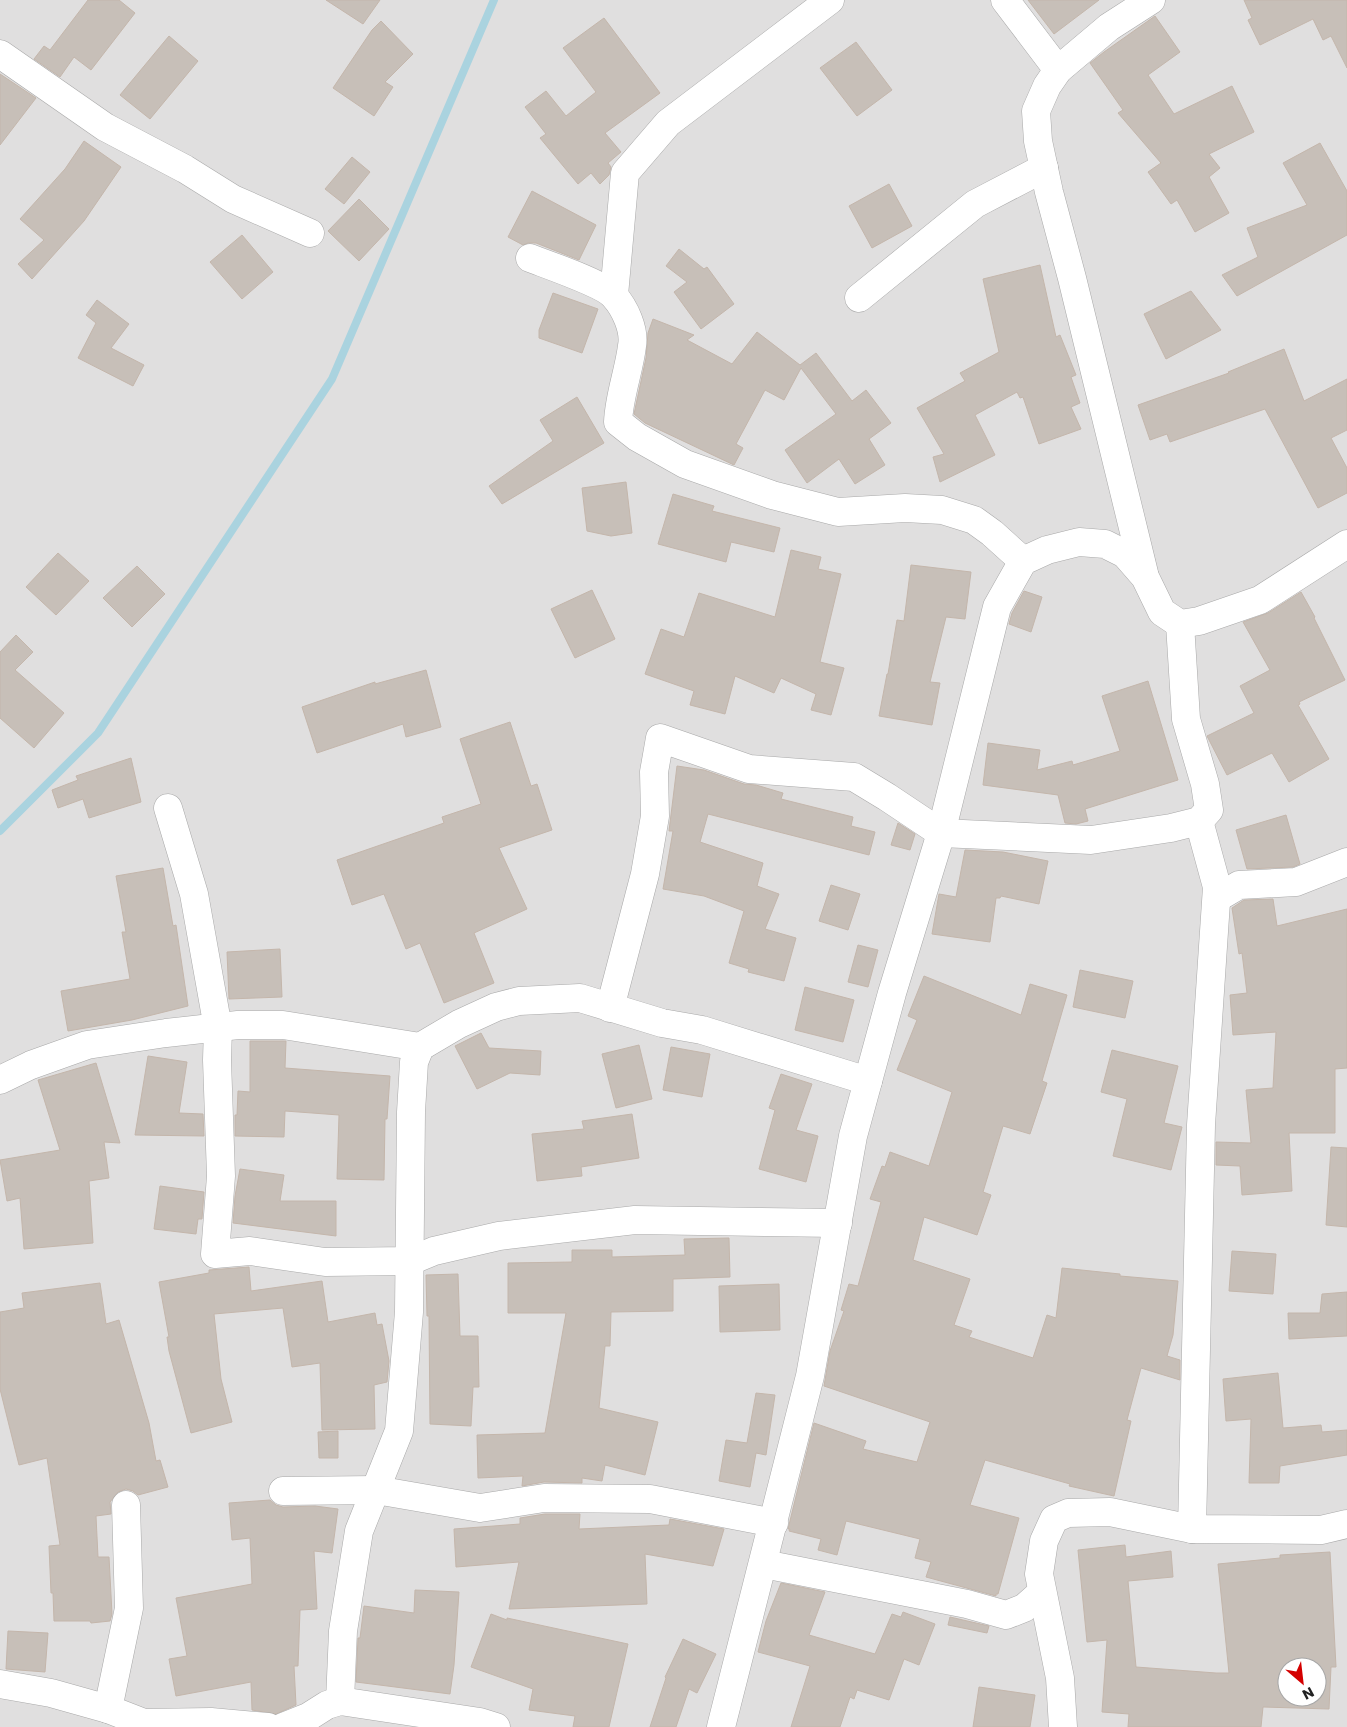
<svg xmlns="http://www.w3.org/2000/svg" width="1347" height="1727" font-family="Poppins,sans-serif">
<rect width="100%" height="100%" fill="#f2efe9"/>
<!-- residential -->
<path fill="#e0dfdf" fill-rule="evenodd" d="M0 0H1347V1727H0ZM1287 1667H1317V1697H1287Z"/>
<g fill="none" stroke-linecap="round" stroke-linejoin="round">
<!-- stream -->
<path stroke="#aad3df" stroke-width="8" d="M0 831 98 733 332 379 494 0"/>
</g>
<!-- building -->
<g fill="#c7bfb8" stroke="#c4b6ab" fill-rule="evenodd">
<path d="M88 0H119L135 13 91 70 74 57 60 77 34 59 44 46 50 50Z"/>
<path d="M326 0H380L363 24Z"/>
<path d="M1028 0H1099L1054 34Z"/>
<path d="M1244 0H1347V68L1331 36 1323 40 1313 19 1260 45 1248 20 1252 18Z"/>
<path d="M1155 16 1180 52 1148 75 1174 114 1232 86 1254 132 1209 154 1220 168 1209 177 1229 213 1195 232 1177 200 1171 204 1148 172 1161 163 1118 113 1123 110 1090 63 1104 52Z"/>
<path d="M604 18 660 93 605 133 621 152 608 163 611 167 609 175 600 184 591 173 578 184 540 138 546 134 525 107 546 91 566 116 596 92 563 48Z"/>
<path d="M381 21 413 54 385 82 393 87 374 116 333 88 372 30Z"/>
<path d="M169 36 198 61 150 119 120 95Z"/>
<path d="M856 42 892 90 857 116 820 68Z"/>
<path d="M0 74 36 98 0 145Z"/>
<path d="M84 141 121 167 84 221 32 279 18 264 44 240 20 219 65 169Z"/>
<path d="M1320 143 1347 191V235L1237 296 1222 275 1258 257 1247 228 1307 205 1283 163Z"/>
<path d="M352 157 370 172 344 204 325 189Z"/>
<path d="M889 184 912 226 872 248 849 206Z"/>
<path d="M532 191 596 225 579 260 536 243H528L523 245 508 237Z"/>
<path d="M359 199 389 229 359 261 328 231Z"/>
<path d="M242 235 273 272 242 299 210 262Z"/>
<path d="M679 249 704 269 707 267 734 304 701 329 674 292 687 282 666 266Z"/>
<path d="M1040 265 1056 337 1060 335 1076 375 1071 377 1080 403 1071 407 1081 429 1039 444 1023 397 1020 398 1017 392 975 415 995 455 940 482 933 457 944 454 917 408 965 381 960 373 999 352 983 279Z"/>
<path d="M1191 291 1221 330 1166 359 1144 314Z"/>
<path d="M553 293 598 309 582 353 539 338V330Z"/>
<path d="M97 300 129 324 111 348 144 365 133 386 78 358 96 323 86 315Z"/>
<path d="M653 319 694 335 687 340 732 364 757 332 800 365 816 353 852 401 866 390 891 423 869 439 885 465 855 484 839 459 807 483 785 450 836 414 801 368 784 400 765 390 736 444 743 448 734 465 645 423 634 414 646 358 648 333Z"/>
<path d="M1284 349 1304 401 1347 379V430L1331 438 1347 468V493L1318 508 1265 409 1170 442 1167 434 1150 440 1138 405 1229 373 1228 372Z"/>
<path d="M577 397 604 443 502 504 489 486 553 441 540 420Z"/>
<path d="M626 482 632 533 611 536 587 531 582 488Z"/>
<path d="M673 494 714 506 712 511 780 528 774 552 731 542 726 562 658 544Z"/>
<path d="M791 550 821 557 818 569 841 574 820 662 844 668 831 715 811 710 816 694 781 678 774 693 735 676 725 714 690 705 694 691 645 674 661 629 684 637 699 593 775 617Z"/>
<path d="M58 553 89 581 56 615 26 587Z"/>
<path d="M911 565 971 572 965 619 946 617 930 682 940 683 932 725 879 716 887 674H888L897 620 904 621Z"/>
<path d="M137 566 165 594 132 627 103 598Z"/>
<path d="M592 590 615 639 575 658 551 609Z"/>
<path d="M1024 591 1042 597 1031 632 1009 624 1012 613Z"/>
<path d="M1301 592 1315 617 1314 618 1345 680 1299 702 1300 704 1298 705 1329 759 1289 782 1272 753 1227 775 1207 736 1254 713 1240 686 1270 670 1243 622 1268 613Z"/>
<path d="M16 635 33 652 15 670 64 713 34 748 0 718V652Z"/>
<path d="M426 670 441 727 406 737 403 724 317 753 302 707 375 682V684Z"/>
<path d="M1148 681 1178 780 1085 809 1088 821 1076 824 1065 823 1058 795 983 785 988 743 1040 750 1037 770 1072 761 1073 765 1120 751 1102 696Z"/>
<path d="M510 722 531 786 537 784 552 830 499 848 527 909 474 933 494 983 444 1003 420 943 406 949 384 894 352 905 337 860 444 823 442 817 481 804 460 739Z"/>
<path d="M131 758 141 802 89 818 83 799 58 808 52 790 78 780 76 776Z"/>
<path d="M677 766 704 770 744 784 756 785 783 793 781 799 853 817 851 826 875 832 869 855 708 814 700 842 763 863 757 886 779 894 765 929 796 938 784 981 748 972 749 969 729 963 744 911 704 896 663 889 673 831H669Z"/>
<path d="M1286 815 1300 864 1293 867 1247 869 1236 830Z"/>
<path d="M898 823 915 834 910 850 891 845Z"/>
<path d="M965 850 1003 852 1048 861 1039 904 1001 896 1000 898H996L990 942 932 934 939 894 956 897Z"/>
<path d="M163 868 173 926 176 925 188 1006 132 1020 68 1031 61 991 130 979 122 932H126L116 876Z"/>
<path d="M831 885 860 894 848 930 819 921Z"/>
<path d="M1273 899 1277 926 1347 909V1068L1335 1069V1133H1289L1292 1191 1242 1195 1240 1166 1216 1165V1142L1251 1143 1246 1090 1273 1088 1276 1032 1233 1035 1230 995 1247 993 1242 953 1239 954 1232 908 1244 900Z"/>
<path d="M858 945 878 950 868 987 848 982Z"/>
<path d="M280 949 282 997 229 999 227 952Z"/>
<path d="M1080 970 1133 981 1125 1018 1073 1007Z"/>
<path d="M924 976 1021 1015 1030 984 1067 995 1042 1081 1047 1083 1030 1134 1003 1126 983 1192 991 1195 977 1235 924 1217 913 1260 970 1279 954 1325 972 1331 969 1337 1033 1358 1047 1315 1056 1318 1062 1268 1120 1274V1276L1178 1281 1173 1335 1167 1356 1180 1360V1380L1141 1368 1127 1420 1131 1421 1114 1496 1069 1486 1070 1484 985 1460 970 1505 1019 1518 998 1594H996V1596L926 1577 931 1562 915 1558 920 1539 846 1521 837 1555 818 1550 821 1539 789 1531 790 1529H788L814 1423 866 1441 863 1449 917 1462 930 1422 824 1386 830 1351 844 1311 841 1310 849 1284 858 1286 881 1202 870 1199 882 1166 885 1167 890 1152 929 1166 952 1092 897 1070 917 1020 908 1016Z"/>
<path d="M805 987 854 1000 843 1042 795 1030Z"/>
<path d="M481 1033 489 1048 541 1051 540 1075 510 1073 477 1089 455 1046Z"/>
<path d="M250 1041H286L285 1068 390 1076 387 1119H385L384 1180 337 1179 339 1115 285 1111 284 1137 235 1136V1115H237L238 1091 250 1092Z"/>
<path d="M639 1045 652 1099 616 1108 602 1054Z"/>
<path d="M671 1047 710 1054 702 1097 663 1090Z"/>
<path d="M1112 1050 1178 1066 1164 1123 1182 1127 1171 1170 1113 1156 1127 1099 1101 1092Z"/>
<path d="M148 1056 187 1062 179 1113 203 1114 204 1136 135 1135Z"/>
<path d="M96 1063 120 1143 104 1142 109 1178 89 1181 93 1243 24 1249 20 1198 7 1201 0 1160 60 1150 38 1080Z"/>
<path d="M781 1074 812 1084 796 1130 818 1136 806 1182 759 1169 775 1110 769 1108Z"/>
<path d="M632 1114 639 1158 581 1167 582 1176 537 1181 532 1134 584 1129 582 1121Z"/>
<path d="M1331 1147 1347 1148V1227L1326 1225Z"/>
<path d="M240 1169 284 1175 280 1201H336V1236L233 1223 235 1196Z"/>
<path d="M160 1186 204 1192 202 1219H198L196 1234 154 1229Z"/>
<path d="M729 1238 730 1277 673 1279V1311L611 1312 610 1346H605L599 1408 658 1422 645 1475 605 1465 602 1481 582 1478V1483L544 1482 522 1486 523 1476 478 1478 477 1435 545 1433 566 1313H508V1263L572 1262V1250H612V1257L685 1255 684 1239Z"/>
<path d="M1232 1251 1276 1254 1273 1294 1229 1291Z"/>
<path d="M249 1267 251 1291 322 1281 328 1322 375 1313 377 1325 382 1324 389 1361 387 1382 374 1385 375 1429 322 1430 320 1363 292 1367 283 1308 214 1314 221 1379 232 1422 191 1433 169 1351 167 1337H169L159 1282 209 1273V1270Z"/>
<path d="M458 1274 460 1336H478L479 1387H473L471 1426 430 1424 429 1316H427L426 1275Z"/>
<path d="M100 1283 106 1324 119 1320 149 1423 156 1461 160 1460 168 1487 138 1495 133 1491 126 1489 118 1492 110 1502 111 1514 96 1516 98 1557H109L112 1614 110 1621 91 1623 90 1621H54L53 1593H51L49 1546 60 1545 47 1458 19 1465 0 1389V1312L24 1308 22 1293Z"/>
<path d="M779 1284 780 1330 720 1332 719 1286Z"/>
<path d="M1347 1292V1336L1289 1339 1288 1313H1320L1322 1294Z"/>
<path d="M1278 1373 1283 1428 1321 1425 1322 1432 1347 1430V1455L1280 1466 1279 1483H1249L1251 1419 1226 1421 1223 1379Z"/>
<path d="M756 1393 775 1395 766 1455 756 1453 750 1487 719 1481 726 1440 747 1443Z"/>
<path d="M338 1431V1458H319L318 1432Z"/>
<path d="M270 1500 276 1505 283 1507 315 1506 338 1509 332 1553 314 1551 317 1609 300 1610 298 1666H294L296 1705 276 1714 252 1710 251 1682 176 1696 169 1659 187 1656 176 1598 252 1584 250 1538 232 1540 229 1503Z"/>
<path d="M545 1514H580L579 1529 669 1525 670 1519 724 1529 713 1566 645 1554 647 1604 509 1609 519 1562 456 1567 454 1529 520 1524V1518Z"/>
<path d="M1125 1545 1126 1557 1171 1551 1173 1577 1128 1581 1136 1667 1216 1673H1229L1218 1564 1280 1558V1555L1330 1552 1336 1667H1331L1329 1709 1263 1707 1261 1727H1128L1129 1714 1102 1712 1107 1640 1087 1642 1078 1550ZM1287 1667H1317V1697H1287Z"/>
<path d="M781 1583 825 1592 809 1635 875 1654 892 1614 901 1617 903 1612 935 1624 919 1665 904 1659 889 1700 857 1690 854 1699 850 1697 840 1727H791L810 1666 758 1652 766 1621Z"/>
<path d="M415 1590 459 1592 454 1665 450 1694 356 1682 358 1638H360L364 1606 414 1613Z"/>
<path d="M491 1614 507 1620V1618L628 1644 609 1727H573L575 1716 529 1710 533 1689 471 1667Z"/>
<path d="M950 1617 989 1626 987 1633 948 1625Z"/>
<path d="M8 1631 48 1633 45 1672 6 1669Z"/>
<path d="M683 1639 716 1654 697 1693 689 1689 676 1727H650L666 1678 665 1677Z"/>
<path d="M979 1687 1035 1695 1030 1727H973Z"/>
</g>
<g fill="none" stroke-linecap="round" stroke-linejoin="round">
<defs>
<g id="minor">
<path d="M1005 0 1058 70"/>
<path d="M0 54 105 127 185 169 233 199 310 233"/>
<path d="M530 258C548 265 604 284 614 296 625 308 635 330 632 346 629 371 619 396 618 422L637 437 685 464 772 495 838 512 905 508 942 510 974 520 992 533 1023 561"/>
<path d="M614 295 625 173 668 123 830 0"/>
<path d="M859 298 975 204 1044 168"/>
<path d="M1144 573 1072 278 1049 192 1038 141 1036 111 1047 86 1058 70 1109 27 1151 0"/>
<path d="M168 808 194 894 218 1028 217 1060 221 1176 215 1254 250 1251 325 1262 410 1261 434 1251 499 1236 635 1220 838 1223"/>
<path d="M1217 898 1239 885 1296 882 1347 862"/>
<path d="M610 1008 645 874 655 816 654 772 660 738 749 769 854 777 887 797 941 833 1091 840 1171 828 1199 821 1209 810 1205 784 1186 719 1180 624"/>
<path d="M0 1080 31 1065 87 1045 166 1033 238 1025H283L420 1047"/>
<path d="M283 1491 376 1490 480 1508 544 1498 650 1499 774 1523"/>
<path d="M1192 1529 1201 1125 1217 887 1199 821"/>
<path d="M764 1564 967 1604 1006 1615 1024 1608 1041 1593"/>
<path d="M0 1684 51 1693 108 1709 144 1723 211 1722 268 1727"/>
<path d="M340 1701 343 1631 359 1531 399 1431 409 1312 411 1112 414 1062 420 1047 459 1024 496 1007 519 1001 580 998 662 1023 702 1030 868 1081"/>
<path d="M108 1709 129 1608 126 1505"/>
<path d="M283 1727 308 1717 327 1705 340 1701 480 1722 496 1727"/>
<path d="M721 1727 810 1376 853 1136 892 993 941 833 997 607 1023 561 1047 550 1079 542 1105 544 1125 554 1145 577 1162 612 1180 624 1199 621 1260 600 1347 544"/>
<path d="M1063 1727 1060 1678 1039 1574 1044 1541 1054 1519 1068 1513 1110 1512 1192 1529 1321 1530 1347 1524"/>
</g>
</defs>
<!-- minor casing -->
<use href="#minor" stroke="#a9a9a9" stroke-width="29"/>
<!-- minor -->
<use href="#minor" stroke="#fff" stroke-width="28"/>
</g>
<!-- north arrow -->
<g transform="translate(1302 1682) rotate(152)"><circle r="24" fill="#ffffff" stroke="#a7a7a7"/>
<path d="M0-4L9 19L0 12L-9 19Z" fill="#d40000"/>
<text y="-8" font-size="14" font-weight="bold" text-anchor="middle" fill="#222222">N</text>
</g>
</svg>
